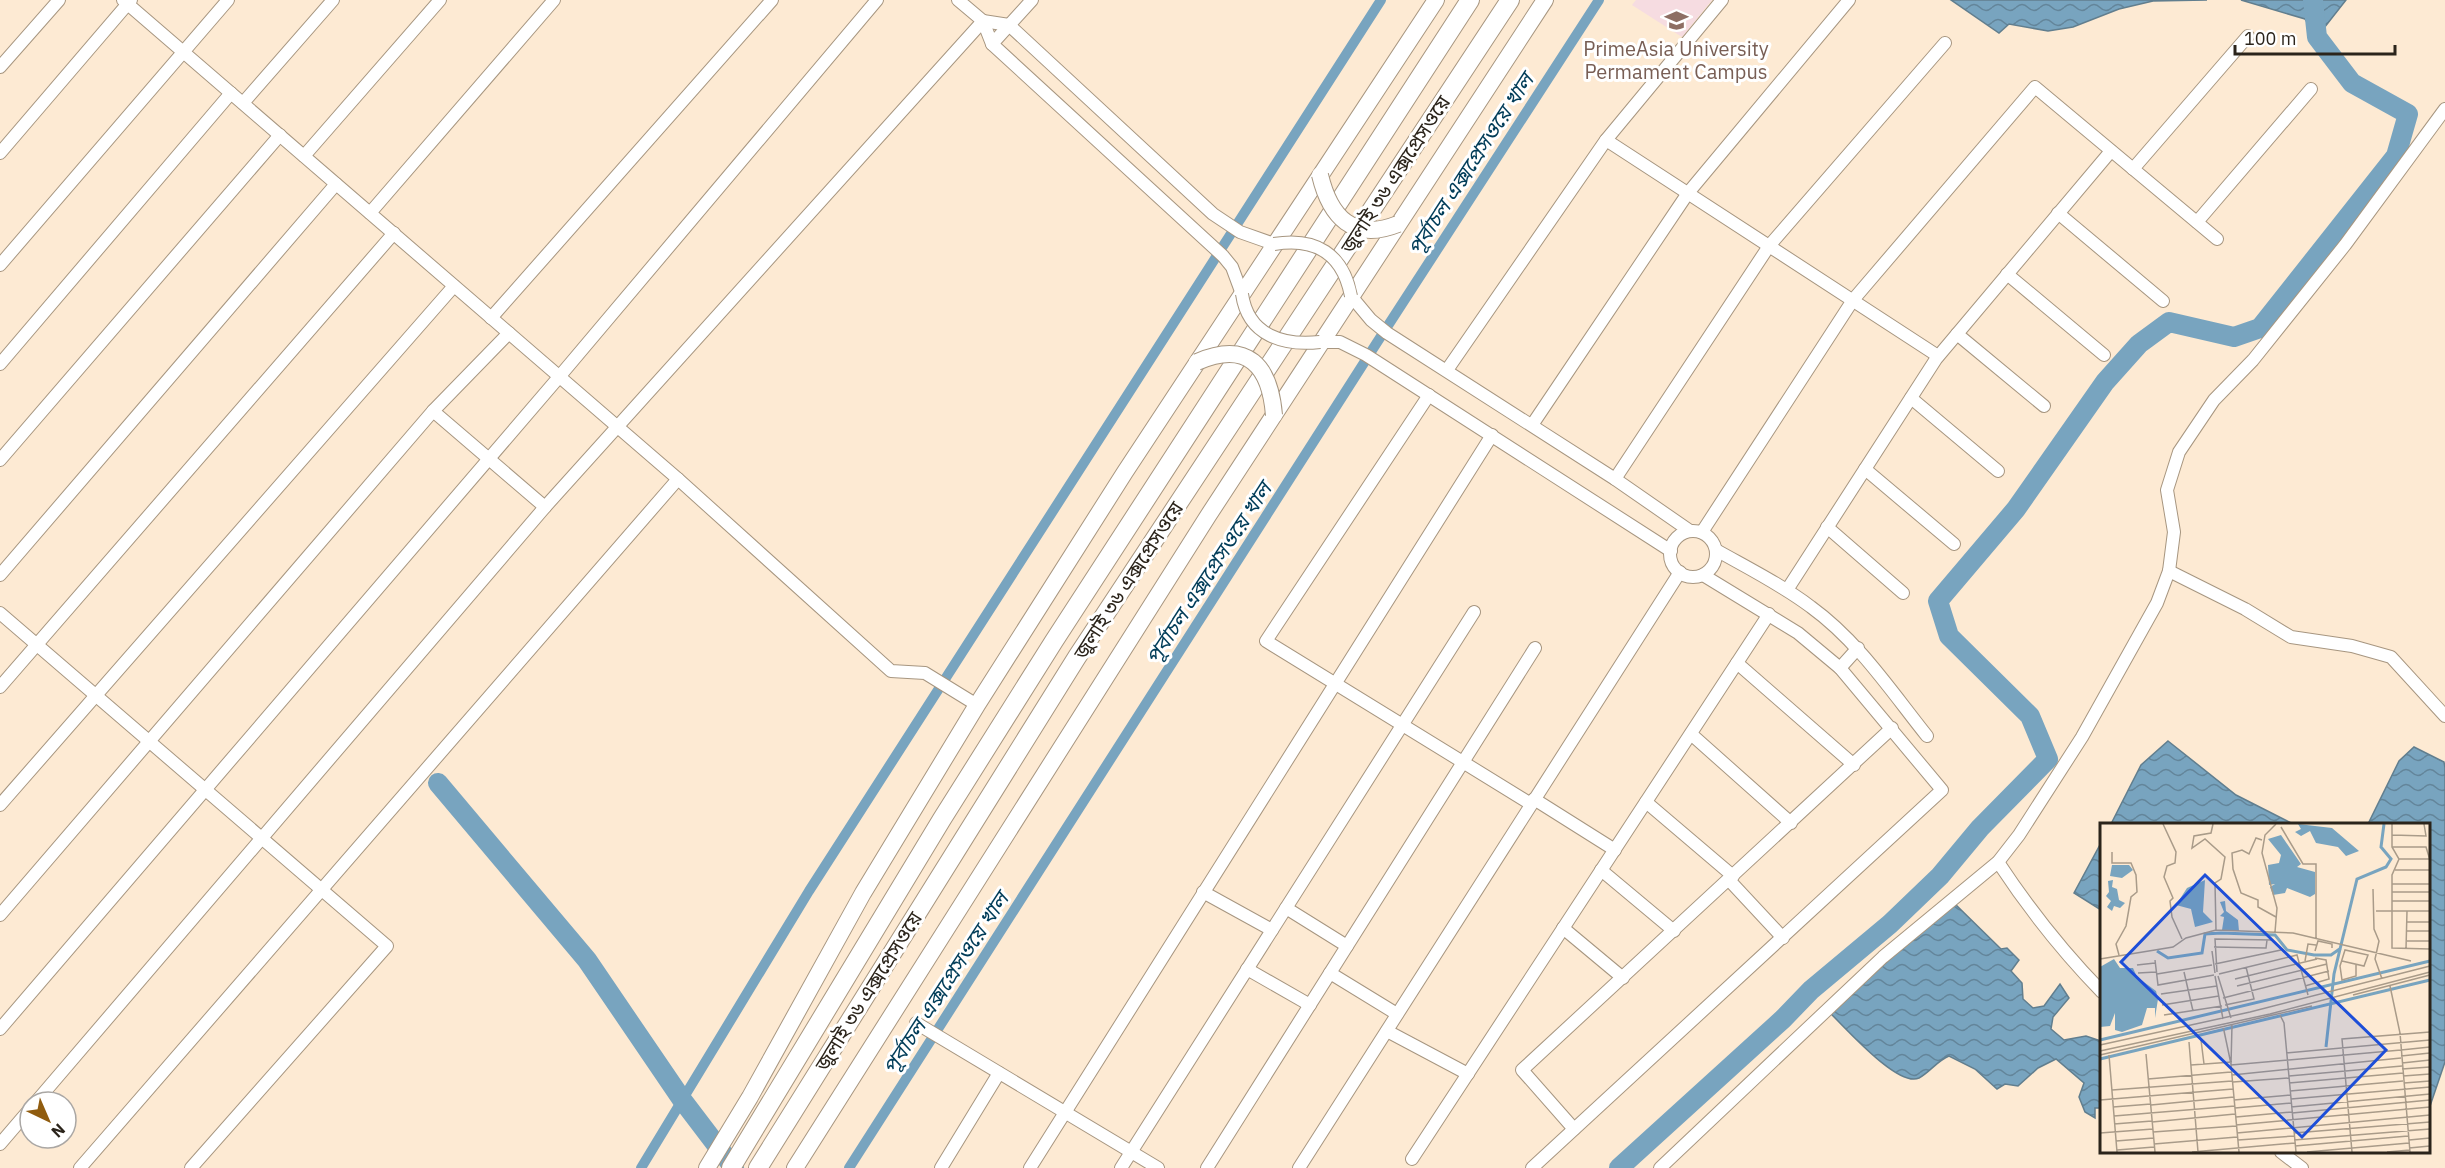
<svg xmlns="http://www.w3.org/2000/svg" width="2445" height="1168" font-family="'IBM Plex Sans','Noto Sans Bengali',sans-serif">
<defs>
<pattern id="water-waves" width="16" height="10" patternUnits="userSpaceOnUse" patternTransform="scale(1.5)"><rect width="16" height="10" fill="#78a4bf"/><path d="M0 5q4-4 8 0t8 0" fill="none" stroke="#63859a"/></pattern>
</defs>
<rect width="100%" height="100%" fill="#fdead3"/>
<!-- education -->
<path fill="#f6dce1" d="M1636 0H1712L1682 37 1632 5Z"/>
<!-- water -->
<g fill="url(#water-waves)" stroke="#617e8e" stroke-width="1.5">
<path d="M1951 0H2207L2153 1 2119 9 2073 27 2048 31 2009 24 1999 33Z"/>
<path d="M2241 0H2346L2317 37 2305 19Z"/>
<path d="M2168 741 2236 795 2293 824H2111L2141 765Z"/>
<path d="M2414 747 2444 762 2445 768V1062L2429 1109 2428 824H2368L2399 761Z"/>
<path d="M2101 843 2102 910H2101L2074 893Z"/>
<path d="M1953 902 2001 949 2007 948 2019 960 2011 971 2022 983 2023 999 2033 1008 2044 1006 2060 984 2069 998 2053 1017 2051 1029 2064 1040 2086 1036 2101 1041V1108H2095V1118L2085 1112 2079 1097 2084 1083 2056 1059 2038 1068 2018 1086 2005 1084 1997 1089 1975 1069 1949 1056C1937 1061 1930 1072 1919 1078 1898 1088 1845 1027 1830 1013Z"/>
</g>
<g fill="none" stroke-linecap="round" stroke-linejoin="round">
<!-- canal -->
<g stroke="#78a4bf" stroke-width="10">
<path d="M641 1168 809 891 1381 0"/>
<path d="M849 1168 1376 344 1599 0"/>
</g>
<!-- river -->
<g stroke="#78a4bf" stroke-width="20">
<path d="M438 783 587 960 683 1101 734 1168"/>
<path d="M1619 1168 1783 1019 1811 990 1890 924 1940 876 1980 828 2048 759 2030 716 1949 636 1938 601 2016 509 2105 382 2139 344 2169 322 2234 337 2260 328 2396 156 2408 114 2352 83 2317 37 2313 0"/>
</g>
<defs>
<g id="minor">
<path d="M123 0 678 479 891 671 925 673 977 705"/>
<path d="M958 0 983 21 992 44 1223 256 1232 267 1242 294"/>
<path d="M983 21 1009 25 1213 214 1240 232 1274 244"/>
<path d="M992 44 1032 0"/>
<path d="M0 67 59 0"/>
<path d="M243 103 333 0"/>
<path d="M1606 140 1938 356"/>
<path d="M0 153 131 0"/>
<path d="M304 156 440 0"/>
<path d="M2133 169 2248 36"/>
<path d="M370 213 554 0"/>
<path d="M2058 213 2163 301"/>
<path d="M2197 222 2311 89"/>
<path d="M0 265 228 0"/>
<path d="M2007 274 2104 355"/>
<path d="M1351 296 1371 320 1387 333 1615 479 1690 531"/>
<path d="M491 318 772 0"/>
<path d="M1957 334 2044 406"/>
<path d="M1320 342H1340L1366 355 1671 551"/>
<path d="M0 364 231 93"/>
<path d="M1447 370 1606 140 1722 0"/>
<path d="M1429 395 1266 641 1531 804"/>
<path d="M1911 398 1998 471"/>
<path d="M433 411 545 507"/>
<path d="M1532 425 1688 193 1849 0"/>
<path d="M0 460 280 135"/>
<path d="M1865 469 1954 544"/>
<path d="M1615 479 1769 246 1945 43"/>
<path d="M1827 527 1903 593"/>
<circle cx="1693" cy="554" r="23"/>
<path d="M1702 532 1853 300 2035 87 2217 239"/>
<path d="M1716 550C1748 568 1782 585 1811 607 1858 641 1891 691 1927 736"/>
<path d="M2169 571 2245 609 2291 637 2352 646 2391 657 2445 716"/>
<path d="M0 575 336 184"/>
<path d="M1787 590 1936 359 2111 151"/>
<path d="M0 613 387 946 191 1168"/>
<path d="M1737 663 1854 765"/>
<path d="M1840 668 1858 648"/>
<path d="M0 687 394 233"/>
<path d="M1691 734 1791 823"/>
<path d="M1534 799 1615 850"/>
<path d="M1646 802 1733 876"/>
<path d="M0 805 454 286"/>
<path d="M1998 862C2029 909 2063 952 2102 992"/>
<path d="M1601 870 1674 931"/>
<path d="M1729 880 1783 938"/>
<path d="M1203 892 1272 930"/>
<path d="M1286 908 1347 946"/>
<path d="M0 915 433 411 509 333"/>
<path d="M1563 928 1623 978"/>
<path d="M1247 969 1310 1005"/>
<path d="M1330 973 1397 1014"/>
<path d="M916 1023 1158 1168"/>
<path d="M0 1029 559 377 877 0"/>
<path d="M1387 1031 1468 1074"/>
<path d="M36 1102 545 507 983 21"/>
<path d="M1574 1129 1522 1070 1892 728"/>
<path d="M0 1144 30 1109"/>
<path d="M2281 1152 2302 1168"/>
<path d="M1412 1159 1769 614"/>
<path d="M80 1168 678 479"/>
<path d="M941 1168 999 1073"/>
<path d="M1030 1168 1492 435"/>
<path d="M1121 1168 1474 612"/>
<path d="M1207 1168 1535 648"/>
<path d="M1299 1168 1680 572"/>
<path d="M1532 1168 1942 790 1840 668 1798 633 1703 575"/>
<path d="M1660 1168 1883 957 1998 862 2019 835 2082 737 2157 603 2169 571 2174 532 2167 490 2179 452 2214 400 2253 360 2345 245 2445 109"/>
</g>
<g id="major">
<path d="M707 1168 750 1097 863 893 977 705 1125 472 1436 0"/>
<path d="M795 1168 1208 516 1545 0"/>
</g>
<g id="highway">
<path d="M731 1168 942 819 1054 641 1470 0"/>
<path d="M758 1168 1077 657 1510 0"/>
</g>
</defs>
<!-- minor casing -->
<use href="#minor" stroke="#a79680" stroke-width="14"/>
<!-- major casing -->
<use href="#major" stroke="#a79680" stroke-width="18"/>
<!-- highway casing -->
<use href="#highway" stroke="#a79680" stroke-width="20"/>
<!-- minor -->
<use href="#minor" stroke="#fff" stroke-width="12"/>
<!-- major -->
<use href="#major" stroke="#fff" stroke-width="16"/>
<!-- highway -->
<use href="#highway" stroke="#fff" stroke-width="18"/>
<defs>
<g id="minor-bridge">
<path d="M1274 244C1316 237 1343 254 1351 296"/>
<path d="M1242 294C1248 336 1284 346 1320 342"/>
</g>
<g id="major-bridge">
<path d="M1320 175C1330 217 1353 242 1398 224"/>
<path d="M1197 362C1248 340 1270 366 1274 415"/>
</g>
</defs>
<!-- minor-bridge casing -->
<use href="#minor-bridge" stroke="#a79680" stroke-width="14" stroke-linecap="butt"/>
<!-- major-bridge casing -->
<use href="#major-bridge" stroke="#a79680" stroke-width="18" stroke-linecap="butt"/>
<!-- minor-bridge -->
<use href="#minor-bridge" stroke="#fff" stroke-width="12"/>
<!-- major-bridge -->
<use href="#major-bridge" stroke="#fff" stroke-width="16"/>
</g>
<!-- icons -->
<defs>
<symbol id="university-bare" viewBox="-9 -9 18 18"><path d="M0-5L7-2L0 1L-7-2ZM-4 1L0 2.5L4 1V4Q0 6-4 4Z" fill="#8d6e63" stroke="#fff" stroke-width="2.5" paint-order="stroke"/></symbol>
</defs>
<g fill-rule="evenodd">
<use href="#university-bare" x="1660" y="4" width="33" height="33"/>
</g>
<g text-anchor="middle" dominant-baseline="central" stroke-width="6" stroke-linejoin="round" paint-order="stroke">
<!-- education labels -->
<g font-size="20" fill="#785e54" stroke="#fff">
<text x="1676" y="48">PrimeAsia University<tspan x="1676" dy="23">Permament Campus</tspan></text>
</g>
<!-- street labels -->
<g font-size="20" fill="#2b241b" stroke="#fff">
<text transform="translate(1395 174) rotate(-57)">জুলাই ৩৬ এক্সপ্রেসওয়ে</text>
<text transform="translate(1128 580) rotate(-57)">জুলাই ৩৬ এক্সপ্রেসওয়ে</text>
<text transform="translate(868 991) rotate(-58)">জুলাই ৩৬ এক্সপ্রেসওয়ে</text>
</g>
<!-- water labels -->
<g font-size="21" font-style="italic" fill="#003c58" stroke="#fff">
<text transform="translate(1470 164) rotate(-57)">পূর্বাচল এক্সপ্রেসওয়ে খাল</text>
<text transform="translate(1208 573) rotate(-57)">পূর্বাচল এক্সপ্রেসওয়ে খাল</text>
<text transform="translate(945 983) rotate(-57)">পূর্বাচল এক্সপ্রেসওয়ে খাল</text>
</g>
</g>
<!-- overview -->
<g transform="translate(2100 823)">
<rect width="330" height="330" fill="#fdead3"/>
<path d="M198 1 232 5 259 28 246 33 238 24 216 20 210 8 201 13 195 9 201 6ZM181 12 201 41 197 44 215 49V71L210 74 187 65 185 70 173 72 170 64 175 61 169 62 168 42 179 40 181 32 168 16ZM12 42H29L33 47 22 55 10 53ZM13 57 12 64 17 66 19 77 25 80 20 85 14 83 12 88 7 84 11 78 6 73 9 69 8 58ZM105 57 103 89 113 99 95 104 91 86 76 82 87 65ZM125 78 126 88 138 97 139 108 122 107 124 94 120 93 124 89 120 79ZM14 136 20 145H33L37 154 56 168 58 176 55 195V185H47L42 202 22 209 15 207V190L10 203 0 204V144Z" fill="#78a4bf"/>
<path fill="none" stroke="#78a4bf" stroke-width="3" d="M57 128 68 135 102 130 105 111 121 110 175 112 187 127 214 132H231L241 125M0 217 330 138M226 224 234 151 257 56 286 44 291 36 281 24 284 1M0 236 330 157"/>
<path fill="none" stroke="#a99b89" stroke-width="1.5" d="M63 1 76 29 75 40 67 43 64 54 73 75 70 78 72 94 82 116M113 1 111 10 94 13 92 25 105 16 125 34 121 56 115 60 116 107M292 1V24L299 36 292 52V125L330 126M181 4 203 41H216V115M292 12 326 13 324 1M162 17 156 15 149 31 142 27 132 30 133 46 141 70 158 77V84L176 94M292 24H326L330 37M12 29V40H31L36 52 37 69 31 74 26 103 16 121 19 132M299 36H330M295 47H330M292 61H330M273 66 274 106 279 118 275 136 282 156M292 69H330M292 78H330M276 88H330M307 99H330M307 108H330M175 109 177 85 162 30 165 12 176 1M307 118H330M114 124 166 125 167 117M306 126 307 88M112 128 115 150M215 128 218 118 232 121V125M0 136 73 124 86 115 116 107 193 110 311 138M55 137 58 162 114 152M205 138 208 121 216 122M242 138 264 143 268 132 245 127 240 143 242 157 256 153V142M115 141 181 127M37 142 55 140M84 149 93 188M117 149 115 116 173 117M38 150 56 149M57 151 112 142M119 151 197 132 208 172M115 153 123 196M118 153 131 195M135 156 217 136M137 163 227 141M205 163 229 156 226 137 215 135M290 163 300 210 310 329M61 171 117 163M253 172 330 152M123 175 229 148M62 182 119 173M125 182 154 176 146 144M64 192 122 183M180 192 184 200 196 329M132 202 131 242 139 329M123 203 131 241M101 217 104 241M89 219 98 329M0 222 150 189 330 143M301 227 330 224M0 228 170 191 330 149M186 230 330 217M46 231 55 329M0 232 212 183M9 232 17 329M301 233 330 230M302 240 330 237M91 242 132 239M131 242 301 227M302 246 330 244M132 252 301 235M189 253 302 243M303 253 330 251M48 256 131 249M133 259 189 255M189 260 303 250M304 260 330 258M12 267 132 258M190 268 303 258M191 276 330 264M0 277 133 266M134 277 190 272M51 282 134 274M13 284 51 281M191 284 330 271M135 285 191 280M192 290 330 277M14 293 135 283M136 294 192 289M52 299 135 291M14 301 52 298M136 302 330 284M53 309 136 303M0 310 53 306M137 310 330 292M194 310 330 299M138 317 194 313M194 317 330 306M309 317 330 315M16 318 54 315M54 321 137 314M195 323 308 313M309 325 330 323M17 327 54 324M92 329 195 320M207 329 309 320M252 329 242 216 330 209M287 329 310 327"/>
<path fill="#1d4ed8" fill-opacity="0.15" stroke="#1d4ed8" stroke-width="3" d="M105 52 286 227 202 314 21 139Z"/>
<rect width="330" height="330" fill="none" stroke="#2b241b" stroke-width="3"/>
</g>
<!-- north arrow -->
<g transform="translate(48 1120) rotate(136)"><circle r="28" fill="#ffffff" stroke="#aaa7a4" stroke-width="1.5"/>
<path d="M0-4.5L10 22L0 15L-10 22Z" fill="#905c0f"/>
<text y="-9" font-size="16" font-weight="bold" text-anchor="middle" fill="#2b241b">N</text>
</g>
<!-- scale -->
<path d="M2235 45v9h160v-9" fill="none" stroke="#2b241b" stroke-width="3"/>
<text x="2244" y="45" font-size="18" fill="#2b241b" stroke="#ffffff" stroke-width="4.5" paint-order="stroke">100 m</text>
</svg>
